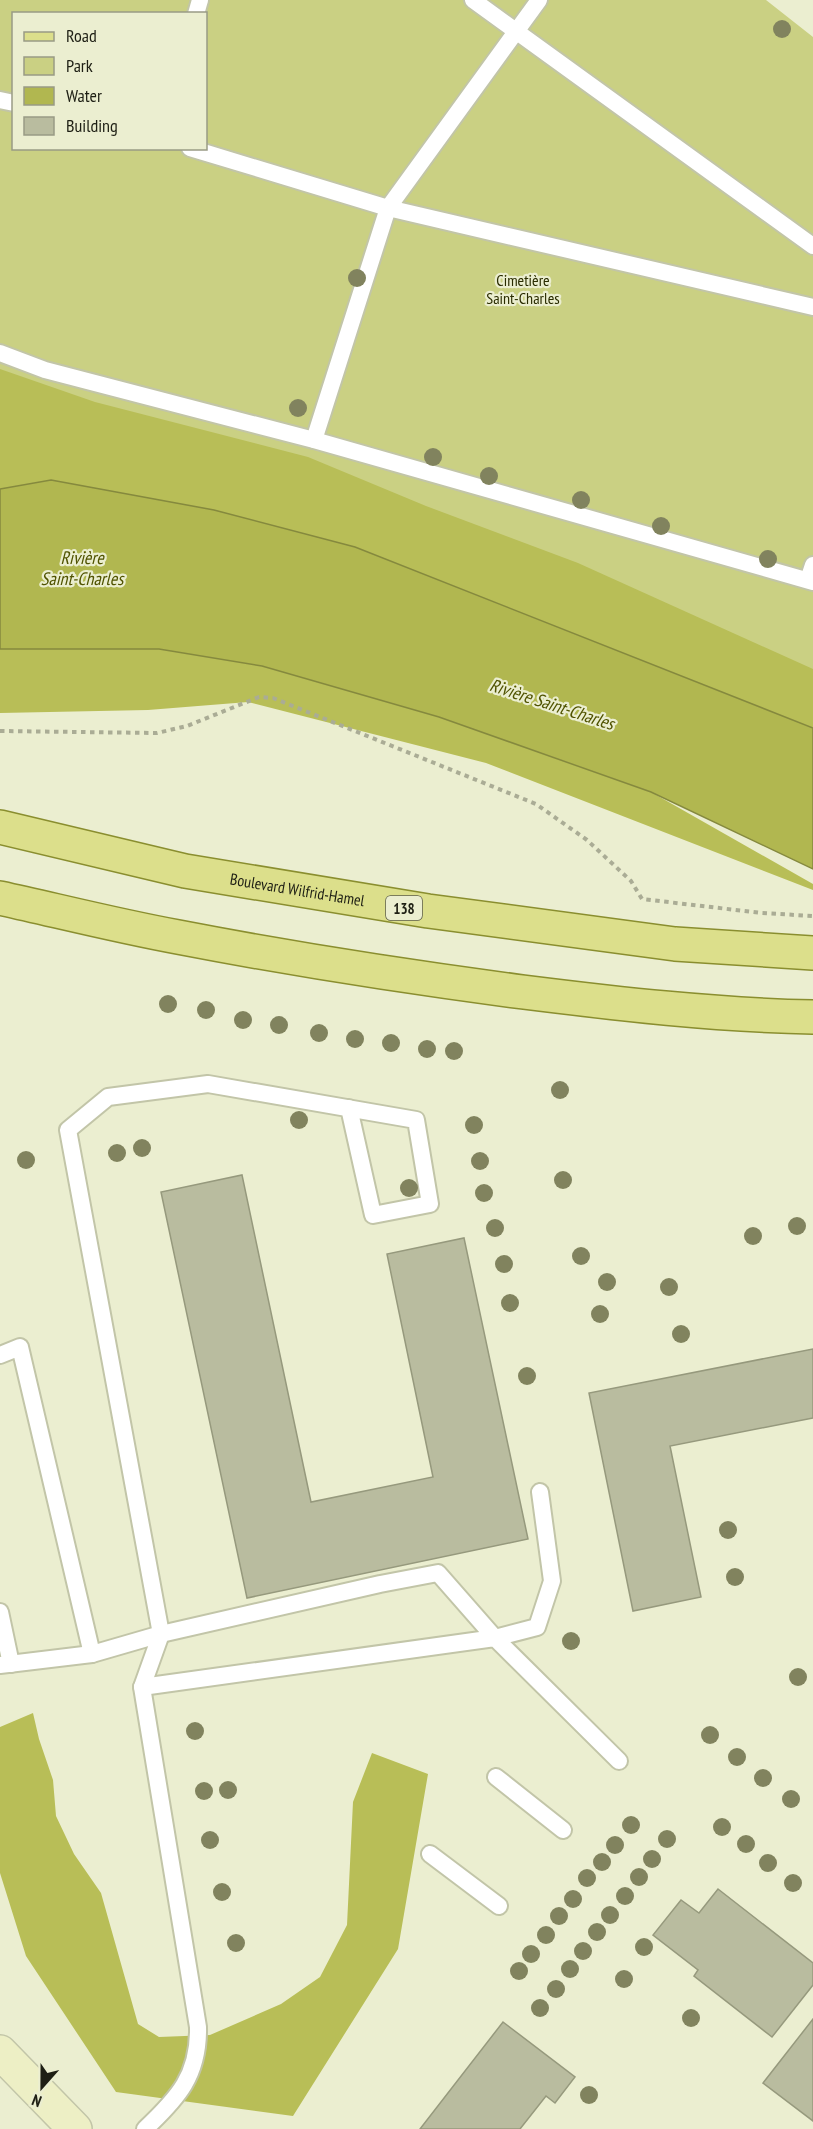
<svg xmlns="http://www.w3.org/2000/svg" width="813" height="2129" font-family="'PT Sans Narrow',sans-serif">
<rect width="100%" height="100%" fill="#ebeed0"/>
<!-- green -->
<path fill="#cad083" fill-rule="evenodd" d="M0 0H766L813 37V728L355 547 51 480 0 489ZM14 14H206V148H14Z"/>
<!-- forest -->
<g fill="#b8be57">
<path d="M0 369 95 402 308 457 426 506 578 563 813 669V728L355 547 51 480 0 489Z"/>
<path d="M0 649H159L262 666 439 717 651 792 813 884V890L486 763 248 702 148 710 0 713Z"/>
<path d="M33 1713 39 1739 53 1780 56 1816 74 1854 101 1893 138 2024 159 2037 210 2035 281 2004 320 1977 347 1925 353 1802 372 1753 428 1774 398 1949 293 2116 116 2092 26 1956 0 1873V1727Z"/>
</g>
<!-- water -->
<path fill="#b1b750" stroke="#85893e" stroke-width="1.5" d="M51 480 214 510 355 547 813 728V869L651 792 439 717 262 666 159 649H0V489Z"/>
<!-- building -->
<g fill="#b9bc9f" stroke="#96997d" stroke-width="1.5">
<path d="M242 1175 311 1502 433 1477 387 1254 464 1238 528 1539 247 1598 161 1192Z"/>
<path d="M813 1349V1418L670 1446 701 1597 633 1611 589 1393Z"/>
<path d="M718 1889 813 1963V1985L772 2037 694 1976 698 1970 653 1935 681 1900 699 1913Z"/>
<path d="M813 2019V2121L763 2083Z"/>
<path d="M503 2022 575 2077 555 2103 546 2096 520 2129H420Z"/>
</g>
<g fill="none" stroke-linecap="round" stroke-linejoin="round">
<defs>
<g id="lane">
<path d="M473 0 813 246"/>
<path d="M196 14 200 0"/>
<path d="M0 100 14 103"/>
<path d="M190 148 388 208 813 307"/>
<path d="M0 353 45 370 314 440 813 582"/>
<path d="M314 440 388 208 539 0"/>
<path d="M808 580 813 565"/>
<path d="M0 1355 20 1347 92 1654"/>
<path d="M0 1612 11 1664"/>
<path d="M0 1665 92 1654 161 1634 380 1584 438 1573 495 1638 537 1627 552 1581 540 1492"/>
<path d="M142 1687 495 1638 619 1761"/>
<path d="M496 1777 563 1830"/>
<path d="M430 1854 499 1906"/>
<path d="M145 2129C178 2098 199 2075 198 2027L142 1687 161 1634 68 1130 108 1097 208 1084 416 1120 430 1204 373 1215 349 1108"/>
</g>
<path id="secondary" d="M0 2052 75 2129"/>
<g id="primary">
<path id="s1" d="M0 827 185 871 428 911 675 944 813 953"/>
<path d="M0 898C59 911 118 926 178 937 292 959 408 977 523 992 619 1004 716 1015 813 1017"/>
</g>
</defs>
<!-- lane casing -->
<use href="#lane" stroke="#c2c5a8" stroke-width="20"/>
<!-- secondary casing -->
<use href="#secondary" stroke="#c2c5a8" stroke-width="36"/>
<!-- primary casing -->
<use href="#primary" stroke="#8a8e2f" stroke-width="36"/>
<!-- path -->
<path stroke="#aaac95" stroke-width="4" stroke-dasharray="4.5 4.5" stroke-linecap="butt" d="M0 731 157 733 187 726 259 697 273 698 536 804 587 840 631 881 642 899 762 913 813 916"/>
<!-- lane -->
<use href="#lane" stroke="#fff" stroke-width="16"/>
<!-- secondary -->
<use href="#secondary" stroke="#edefc5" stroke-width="33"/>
<!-- primary -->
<use href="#primary" stroke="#dcdf8b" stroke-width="33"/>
</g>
<!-- trees -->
<g fill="#81835e">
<circle cx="782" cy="29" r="9"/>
<circle cx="357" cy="278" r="9"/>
<circle cx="298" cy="408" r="9"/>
<circle cx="433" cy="457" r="9"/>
<circle cx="489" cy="476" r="9"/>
<circle cx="581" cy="500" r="9"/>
<circle cx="661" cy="526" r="9"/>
<circle cx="768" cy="559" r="9"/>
<circle cx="168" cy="1004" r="9"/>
<circle cx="206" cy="1010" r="9"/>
<circle cx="243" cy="1020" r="9"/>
<circle cx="279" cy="1025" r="9"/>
<circle cx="319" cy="1033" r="9"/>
<circle cx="355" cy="1039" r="9"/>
<circle cx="391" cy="1043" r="9"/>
<circle cx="427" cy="1049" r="9"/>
<circle cx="454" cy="1051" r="9"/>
<circle cx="560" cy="1090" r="9"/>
<circle cx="299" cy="1120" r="9"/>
<circle cx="474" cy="1125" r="9"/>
<circle cx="142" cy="1148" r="9"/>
<circle cx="117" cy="1153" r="9"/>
<circle cx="26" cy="1160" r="9"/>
<circle cx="480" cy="1161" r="9"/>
<circle cx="563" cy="1180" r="9"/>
<circle cx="409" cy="1188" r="9"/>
<circle cx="484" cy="1193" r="9"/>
<circle cx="797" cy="1226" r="9"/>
<circle cx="495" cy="1228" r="9"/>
<circle cx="753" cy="1236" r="9"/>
<circle cx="581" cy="1256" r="9"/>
<circle cx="504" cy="1264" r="9"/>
<circle cx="607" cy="1282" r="9"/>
<circle cx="669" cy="1287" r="9"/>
<circle cx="510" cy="1303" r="9"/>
<circle cx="600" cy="1314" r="9"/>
<circle cx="681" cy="1334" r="9"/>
<circle cx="527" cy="1376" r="9"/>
<circle cx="728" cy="1530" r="9"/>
<circle cx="735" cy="1577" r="9"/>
<circle cx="571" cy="1641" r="9"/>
<circle cx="798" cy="1677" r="9"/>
<circle cx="195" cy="1731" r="9"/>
<circle cx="710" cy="1735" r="9"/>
<circle cx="737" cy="1757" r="9"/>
<circle cx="763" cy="1778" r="9"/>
<circle cx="228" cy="1790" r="9"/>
<circle cx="204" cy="1791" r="9"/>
<circle cx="791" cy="1799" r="9"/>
<circle cx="631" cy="1825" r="9"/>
<circle cx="722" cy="1827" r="9"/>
<circle cx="667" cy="1839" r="9"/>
<circle cx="210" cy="1840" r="9"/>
<circle cx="746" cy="1844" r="9"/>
<circle cx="615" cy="1845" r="9"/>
<circle cx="652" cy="1859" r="9"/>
<circle cx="602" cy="1862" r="9"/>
<circle cx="768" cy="1863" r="9"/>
<circle cx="639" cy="1877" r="9"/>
<circle cx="587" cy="1878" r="9"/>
<circle cx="793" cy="1883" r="9"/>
<circle cx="222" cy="1892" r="9"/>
<circle cx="625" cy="1896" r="9"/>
<circle cx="573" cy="1899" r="9"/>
<circle cx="610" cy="1915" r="9"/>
<circle cx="559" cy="1916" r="9"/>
<circle cx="597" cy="1932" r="9"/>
<circle cx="546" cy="1935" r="9"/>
<circle cx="236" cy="1943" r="9"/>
<circle cx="644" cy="1947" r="9"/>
<circle cx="583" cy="1951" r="9"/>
<circle cx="531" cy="1954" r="9"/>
<circle cx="570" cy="1969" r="9"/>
<circle cx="519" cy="1971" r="9"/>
<circle cx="624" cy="1979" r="9"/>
<circle cx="556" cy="1989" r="9"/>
<circle cx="540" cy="2008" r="9"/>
<circle cx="691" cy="2018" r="9"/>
<circle cx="589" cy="2095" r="9"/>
</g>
<g text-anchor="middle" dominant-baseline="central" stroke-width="4.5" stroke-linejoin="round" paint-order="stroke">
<!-- shield labels -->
<rect fill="#ebeed0" stroke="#5c5d4c" stroke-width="1.5" x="386" y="896" width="36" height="24" rx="4.5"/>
<g font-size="15" font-weight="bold" fill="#1e1f14">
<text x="404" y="908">138</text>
</g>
<!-- park labels -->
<g font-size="16" fill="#2a2c00" stroke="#ebeed0">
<text x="523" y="280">Cimetière<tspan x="523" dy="18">Saint-Charles</tspan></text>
</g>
<!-- street labels -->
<g font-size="16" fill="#1e1f14" stroke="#ebeed0">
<text stroke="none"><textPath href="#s1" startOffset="304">Boulevard Wilfrid-Hamel</textPath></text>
</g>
<!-- water labels -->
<g font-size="18" font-style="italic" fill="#505301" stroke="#ebeed0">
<text x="82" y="557">Rivière<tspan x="82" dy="21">Saint-Charles</tspan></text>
<text transform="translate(552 704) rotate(18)">Rivière Saint-Charles</text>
</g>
</g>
<!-- legend -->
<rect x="12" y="12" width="195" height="138" fill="#ebeed0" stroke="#999b85" stroke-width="1.5"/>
<rect x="24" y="32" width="30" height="9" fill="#dcdf8b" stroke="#999b85" stroke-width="1.5"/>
<text x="66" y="42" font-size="18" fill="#1e1f14">Road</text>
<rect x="24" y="57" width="30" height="18" fill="#cad083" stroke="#999b85" stroke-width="1.5"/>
<text x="66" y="72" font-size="18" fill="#1e1f14">Park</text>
<rect x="24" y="87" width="30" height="18" fill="#b1b750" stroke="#999b85" stroke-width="1.5"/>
<text x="66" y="102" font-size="18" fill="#1e1f14">Water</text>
<rect x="24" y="117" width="30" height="18" fill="#b9bc9f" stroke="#999b85" stroke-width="1.5"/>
<text x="66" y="132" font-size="18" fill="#1e1f14">Building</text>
<!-- north arrow -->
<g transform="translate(42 2087) rotate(201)" stroke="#ebeed0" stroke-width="4.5" paint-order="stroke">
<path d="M0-4.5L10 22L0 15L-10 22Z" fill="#1e1f14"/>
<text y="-9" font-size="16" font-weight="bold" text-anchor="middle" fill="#1e1f14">N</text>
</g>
</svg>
